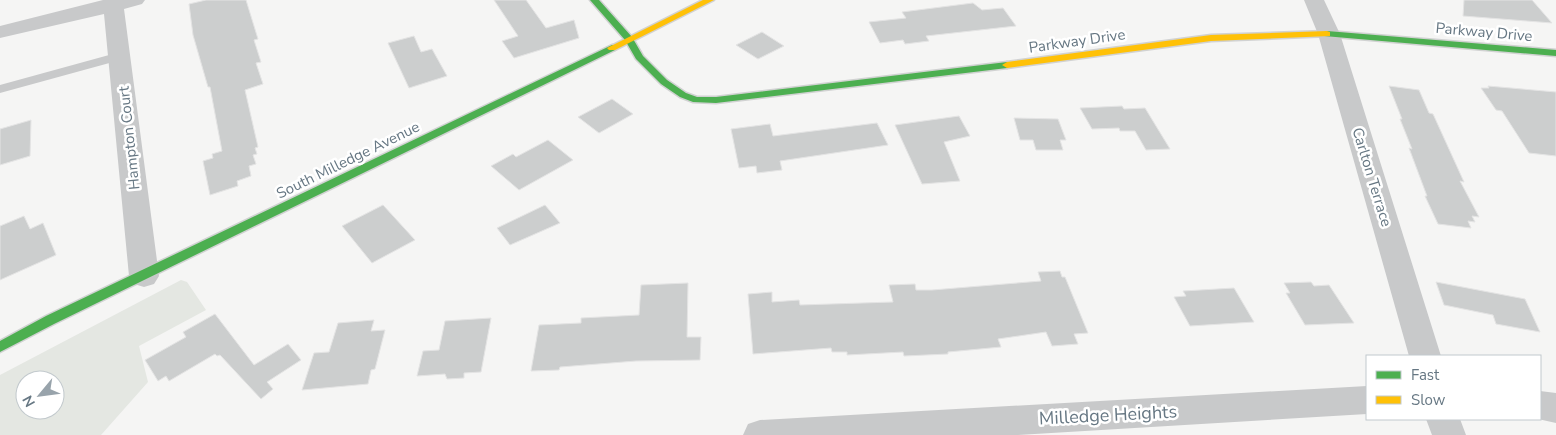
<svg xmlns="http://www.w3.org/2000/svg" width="1556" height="435" font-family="'Nunito Sans',sans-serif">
<rect width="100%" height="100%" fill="#f5f5f4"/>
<!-- green -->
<path fill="#e4e7e2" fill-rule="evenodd" d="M181 280 187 282 206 310 139 346 148 382 101 435H0V375ZM25 380H55V410H25Z"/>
<!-- building -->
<g fill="#cccece" stroke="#e4e4e4">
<path d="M206 0H246L258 39 254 40 261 62 256 63 263 84 245 90 258 147 255 148 257 154 253 155 256 164 249 166 251 176 237 181 238 186 210 195 203 161 213 158 212 154 222 151 210 87H208L193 35 189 4Z"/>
<path d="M494 0H526L546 28 574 20 579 38 514 58 502 41 518 36Z"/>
<path d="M1464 0H1532L1552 23 1463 16Z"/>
<path d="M973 3 982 10 1003 8 1016 26 926 36 929 41 905 44 903 40 880 43 869 22 906 18 902 12Z"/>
<path d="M762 32 784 46 758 59 736 45Z"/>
<path d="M414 36 421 52 432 49 447 76 409 88 388 43Z"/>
<path d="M1389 86 1419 90 1429 113 1433 114 1464 182 1460 181 1479 217 1472 216 1475 222 1468 221 1471 228 1438 224 1425 196H1427L1409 148 1412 149 1400 119H1402Z"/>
<path d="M1488 86 1556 92V156L1529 153 1502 111 1496 110 1481 88H1489Z"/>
<path d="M612 99 633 114 599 133 578 117Z"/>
<path d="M1122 106 1124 109 1145 108 1170 149 1146 150 1135 131H1120L1119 128 1092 129 1080 108Z"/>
<path d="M959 116 970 136 944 142 960 181 922 184 895 125Z"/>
<path d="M1014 118 1058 119 1066 140H1060L1063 150H1036L1033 140H1020Z"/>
<path d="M31 120 30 156 0 165V129Z"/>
<path d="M877 123 888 145 780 161 782 170 757 173 756 166 739 168 731 129 770 124 773 136Z"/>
<path d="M548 140 573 160 519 190 491 166 513 154 516 157Z"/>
<path d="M383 205 415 240 372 263 342 226Z"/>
<path d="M545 205 560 223 510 245 497 228Z"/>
<path d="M24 216 30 229 43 223 56 255 0 280V226Z"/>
<path d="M1060 271 1062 277H1065L1088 333 1074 334 1078 344 1052 346 1046 332 998 339 1001 347 948 352V354L904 356 903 352 847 355V352H832L831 348 753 354 748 294 772 292V302L799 300 800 305 893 302 889 285 915 284 916 290H932L1041 281 1038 272Z"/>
<path d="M1311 282 1314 286 1329 285 1354 323 1305 325 1286 293H1290L1284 283Z"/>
<path d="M1436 282 1525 299 1540 332 1496 324 1493 315 1444 305Z"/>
<path d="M688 283 687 337H701L700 360 636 361 560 367 559 370 531 371 539 325 581 323V318L639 315 641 285Z"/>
<path d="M1234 288 1254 322 1190 326 1174 297 1186 296 1183 291Z"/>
<path d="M215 314 254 365 288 344 301 360 267 382 273 389 261 399 220 355 217 356 215 354 169 381 166 376 158 381 145 360 186 337 183 332Z"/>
<path d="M491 318 481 372 464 373V378L447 379 445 374 417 376 423 351 439 350 445 321Z"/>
<path d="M374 320 371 331 385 330 375 369 371 370 368 384 302 390 314 353 329 352 338 323Z"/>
</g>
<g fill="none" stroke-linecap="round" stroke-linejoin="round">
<defs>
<g id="fast">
<path d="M590 0H599L632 37 643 56 667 80 686 93 697 97H716L1007 62 1012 65 1007 68 716 103 693 102 680 97 661 84 636 59 625 40Z"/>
<path d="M1327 31 1556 50V56L1324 36V32Z"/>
<path d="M612 45 615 46V50L54 324 0 352V341L46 316Z"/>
</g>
<g id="slow">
<path d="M703 0H714L615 50H609L607 48Z"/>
<path d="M1327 31 1330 32V36L1211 41 1007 68 1002 65 1007 62 1211 35Z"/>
</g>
</defs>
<!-- fast casing -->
<use href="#fast" stroke="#d1d2d2" stroke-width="3"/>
<!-- slow casing -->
<use href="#slow" stroke="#d1d2d2" stroke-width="3"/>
<!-- lane -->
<path fill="#c8c9ca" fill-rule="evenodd" d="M120 52 124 53 126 56 124 59 0 93V85Z"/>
<!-- street -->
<g fill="#c8c9ca" fill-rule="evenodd">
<path d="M103 0H145L142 4 124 9 159 276 154 284 144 287 134 284 129 276 104 14 0 38V26Z"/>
<path d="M1304 0H1324L1340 34 1441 356H1409L1318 34Z"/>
<path d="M1367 386V414L1018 435H743L748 424 760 420Z"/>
<path d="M1540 391 1556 393V423L1538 419Z"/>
<path d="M1426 419H1460L1466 435H1432Z"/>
</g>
<!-- fast -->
<use href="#fast" fill="#4caf50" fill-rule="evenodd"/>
<!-- slow -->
<use href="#slow" fill="#ffc107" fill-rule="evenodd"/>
</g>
<g text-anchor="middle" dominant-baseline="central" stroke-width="5" stroke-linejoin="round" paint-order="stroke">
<!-- street labels -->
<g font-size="15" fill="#667783" stroke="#fff">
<text transform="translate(1484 32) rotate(5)">Parkway Drive</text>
<text transform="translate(1077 41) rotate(-8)">Parkway Drive</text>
<text transform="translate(129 138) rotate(-96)">Hampton Court</text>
<text transform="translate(348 160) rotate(-26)">South Milledge Avenue</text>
<text transform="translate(1372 177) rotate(73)">Carlton Terrace</text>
</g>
<!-- near-street labels -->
<g font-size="18" fill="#667783" stroke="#fff">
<text transform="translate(1108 415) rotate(-3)">Milledge Heights</text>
</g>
</g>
<!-- legend -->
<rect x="1366" y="355" width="175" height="65" fill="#ffffff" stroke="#c2c9cd"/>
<rect x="1376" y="371" width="25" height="8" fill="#4caf50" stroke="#c2c9cd"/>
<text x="1411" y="380" font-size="15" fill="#667783">Fast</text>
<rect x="1376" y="396" width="25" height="8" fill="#ffc107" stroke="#c2c9cd"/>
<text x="1411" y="405" font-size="15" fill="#667783">Slow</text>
<!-- north arrow -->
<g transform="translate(40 395) rotate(241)"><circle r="24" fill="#ffffff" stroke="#c2c9cd"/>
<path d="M0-4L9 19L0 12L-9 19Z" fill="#98a3ab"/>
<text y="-8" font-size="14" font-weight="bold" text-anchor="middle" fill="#667783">N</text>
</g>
</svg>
